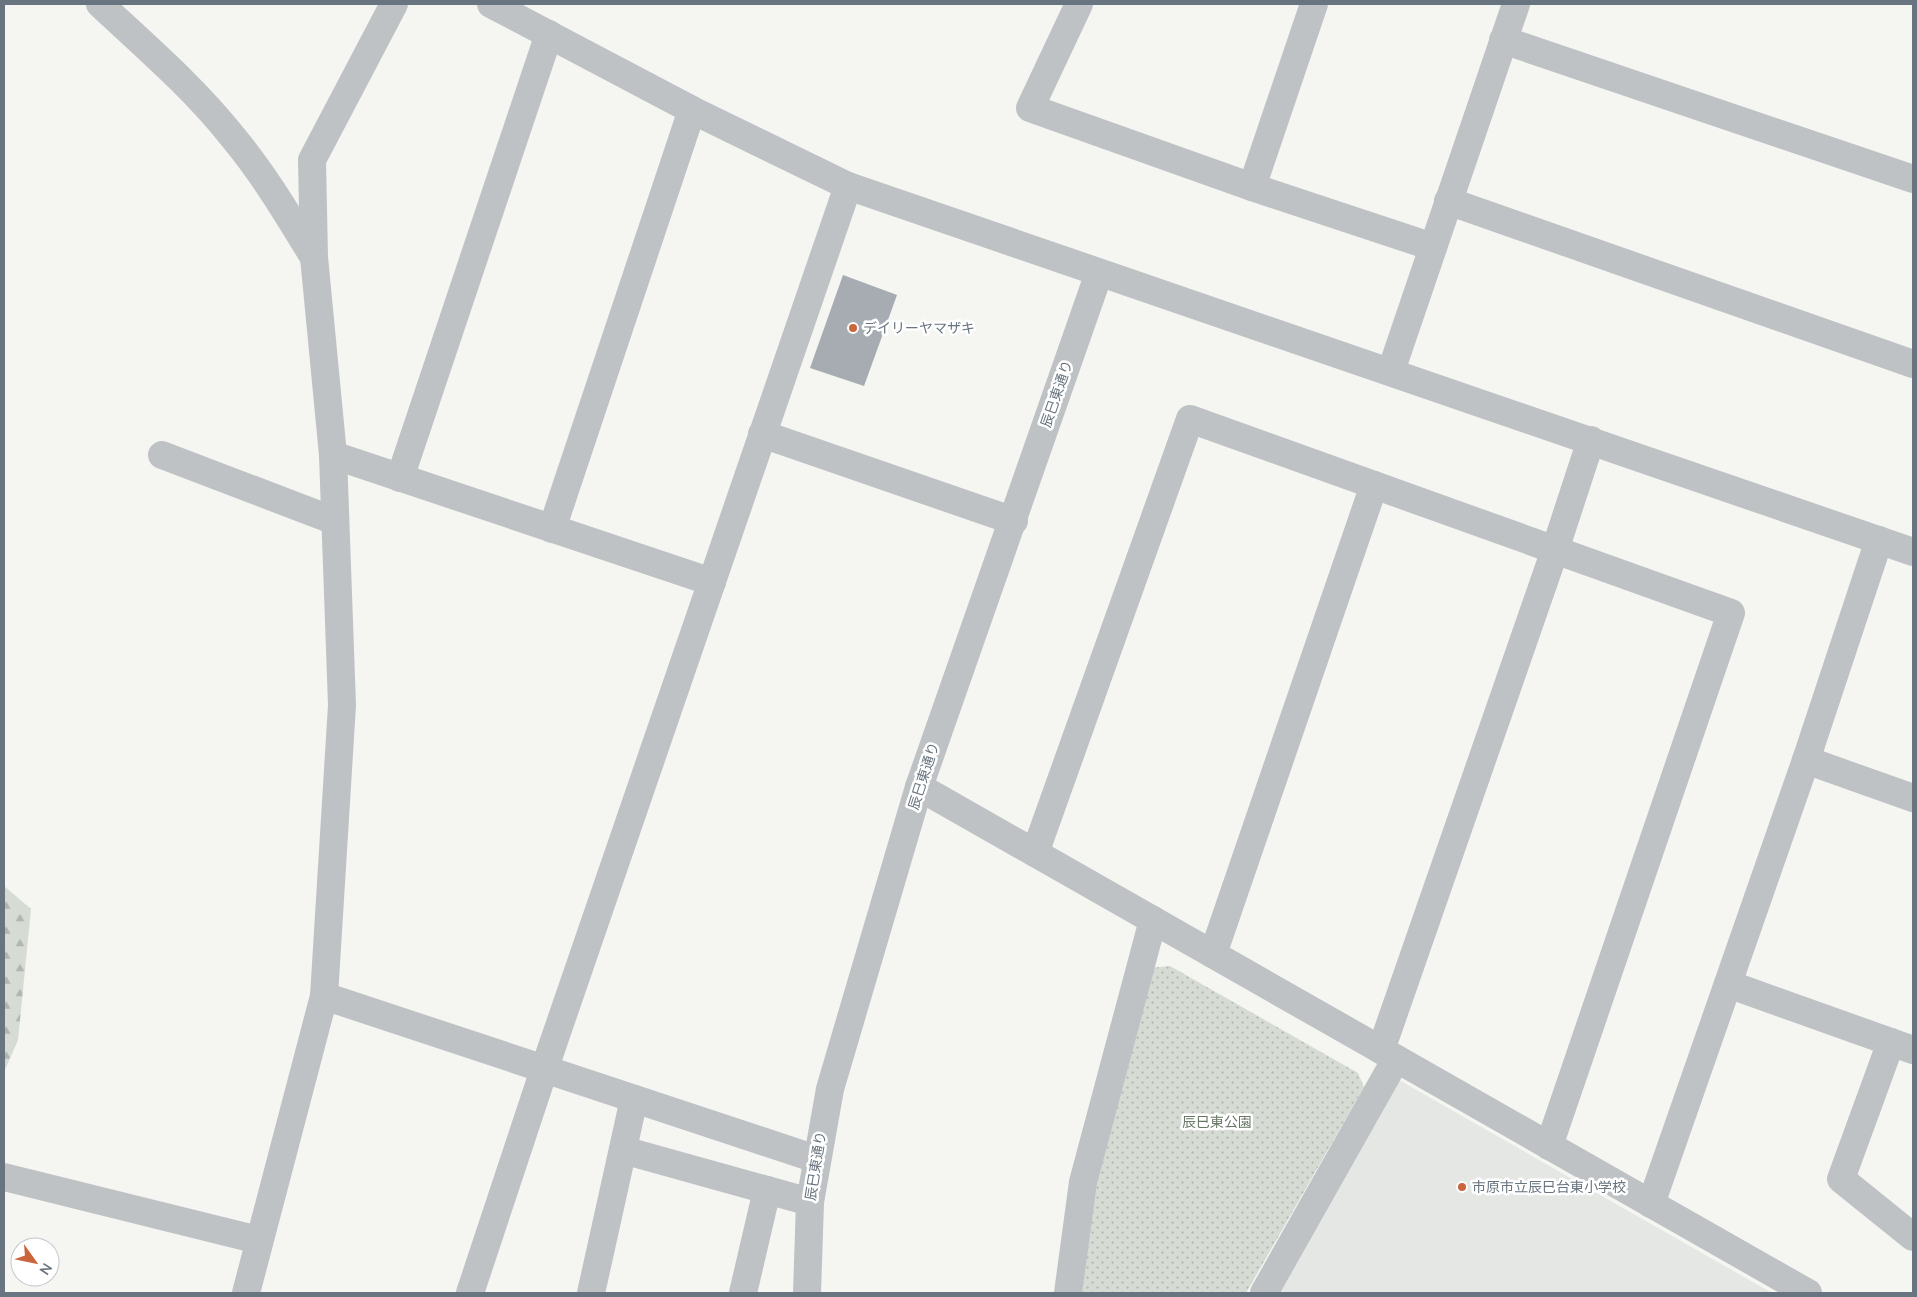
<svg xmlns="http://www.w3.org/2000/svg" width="1917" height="1297" font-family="'Nunito Sans','Noto Sans JP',sans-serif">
<defs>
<pattern id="forest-firs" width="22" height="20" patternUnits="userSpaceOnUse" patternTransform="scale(1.25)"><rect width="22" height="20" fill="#d6dbd4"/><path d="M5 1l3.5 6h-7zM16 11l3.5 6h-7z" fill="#b1b6b1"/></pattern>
<pattern id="park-dots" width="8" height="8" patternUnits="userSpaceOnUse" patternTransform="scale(1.25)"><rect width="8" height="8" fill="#d6dbd4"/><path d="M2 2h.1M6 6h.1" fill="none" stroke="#b1b6b1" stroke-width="1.8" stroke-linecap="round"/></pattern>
</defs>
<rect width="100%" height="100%" fill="#f5f5f2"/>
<!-- built -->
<path fill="#e5e7e5" d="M1399 1080 1772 1293H1279Z"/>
<!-- forest -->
<path fill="url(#forest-firs)" d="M4 886 31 909 18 1040 4 1072Z"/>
<!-- park -->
<path fill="url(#park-dots)" d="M1170 966 1358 1073 1364 1087 1246 1293H1074L1081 1219 1150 968Z"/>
<!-- building -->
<path fill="#a6acb1" d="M843 275 897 295 864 386 810 368Z"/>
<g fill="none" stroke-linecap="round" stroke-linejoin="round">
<!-- minor -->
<g stroke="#bfc2c5" stroke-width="28">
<path d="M100 4C145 46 193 87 232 136 263 173 288 215 313 256"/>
<path d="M491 4 692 110 848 186 1913 552"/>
<path d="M1079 4 1030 108 1252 187 1433 247"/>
<path d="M1503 40 1913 179"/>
<path d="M1252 187 1314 4"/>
<path d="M1448 201 1913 364"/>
<path d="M1391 371 1516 4"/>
<path d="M762 434 1014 521"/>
<path d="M162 455 335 521"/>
<path d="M333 455 712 582"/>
<path d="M400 478 549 34"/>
<path d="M552 529 692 110"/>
<path d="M1806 760 1913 798"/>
<path d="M919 787 1808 1293"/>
<path d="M1035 853 1190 419 1731 613 1549 1146"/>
<path d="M1213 954 1374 485"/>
<path d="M1728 984 1913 1050"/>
<path d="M324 996 816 1159"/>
<path d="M1891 1042 1841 1179 1913 1237"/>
<path d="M1381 1050 1555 550 1591 440"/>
<path d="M623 1150 810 1202"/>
<path d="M4 1177 258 1240"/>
<path d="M1651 1204 1806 760 1879 540"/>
<path d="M246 1293 324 996 342 705 333 455 314 257 312 160 394 4"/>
<path d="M470 1293 544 1070 848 186"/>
<path d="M591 1293 634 1099"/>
<path d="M743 1293 767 1190"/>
<path d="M807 1293 810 1202 830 1089 919 787 1099 273"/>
<path d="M1068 1293 1083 1182 1153 920"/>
<path d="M1264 1293 1396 1059"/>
</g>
</g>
<!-- markers -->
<g fill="#cb653c" stroke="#fff" stroke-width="2">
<circle cx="853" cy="328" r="5"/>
<circle cx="1462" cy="1187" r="5"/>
</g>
<g text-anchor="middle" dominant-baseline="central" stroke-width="5" stroke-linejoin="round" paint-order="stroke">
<!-- poi labels -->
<g font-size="14" fill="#68747f" stroke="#fff" text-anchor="start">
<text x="863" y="328">デイリーヤマザキ</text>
<text x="1472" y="1187">市原市立辰巳台東小学校</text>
</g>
<!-- street labels -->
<g font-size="14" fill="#68747f" stroke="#fff">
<text transform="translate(1057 394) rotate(-71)">辰巳東通り</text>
<text transform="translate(924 776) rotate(-72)">辰巳東通り</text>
<text transform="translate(816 1166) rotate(-81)">辰巳東通り</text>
</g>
<!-- park labels -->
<g font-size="14" fill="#687766" stroke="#fff">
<text x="1217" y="1122">辰巳東公園</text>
</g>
</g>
<!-- border -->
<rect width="1917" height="1297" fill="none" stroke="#68747f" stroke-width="10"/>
<!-- north arrow -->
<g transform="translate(35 1262) rotate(123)"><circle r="24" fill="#ffffff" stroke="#c3c7cc"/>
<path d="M0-4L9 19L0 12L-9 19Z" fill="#cb653c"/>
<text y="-8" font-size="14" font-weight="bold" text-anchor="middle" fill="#68747f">N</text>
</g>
</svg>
